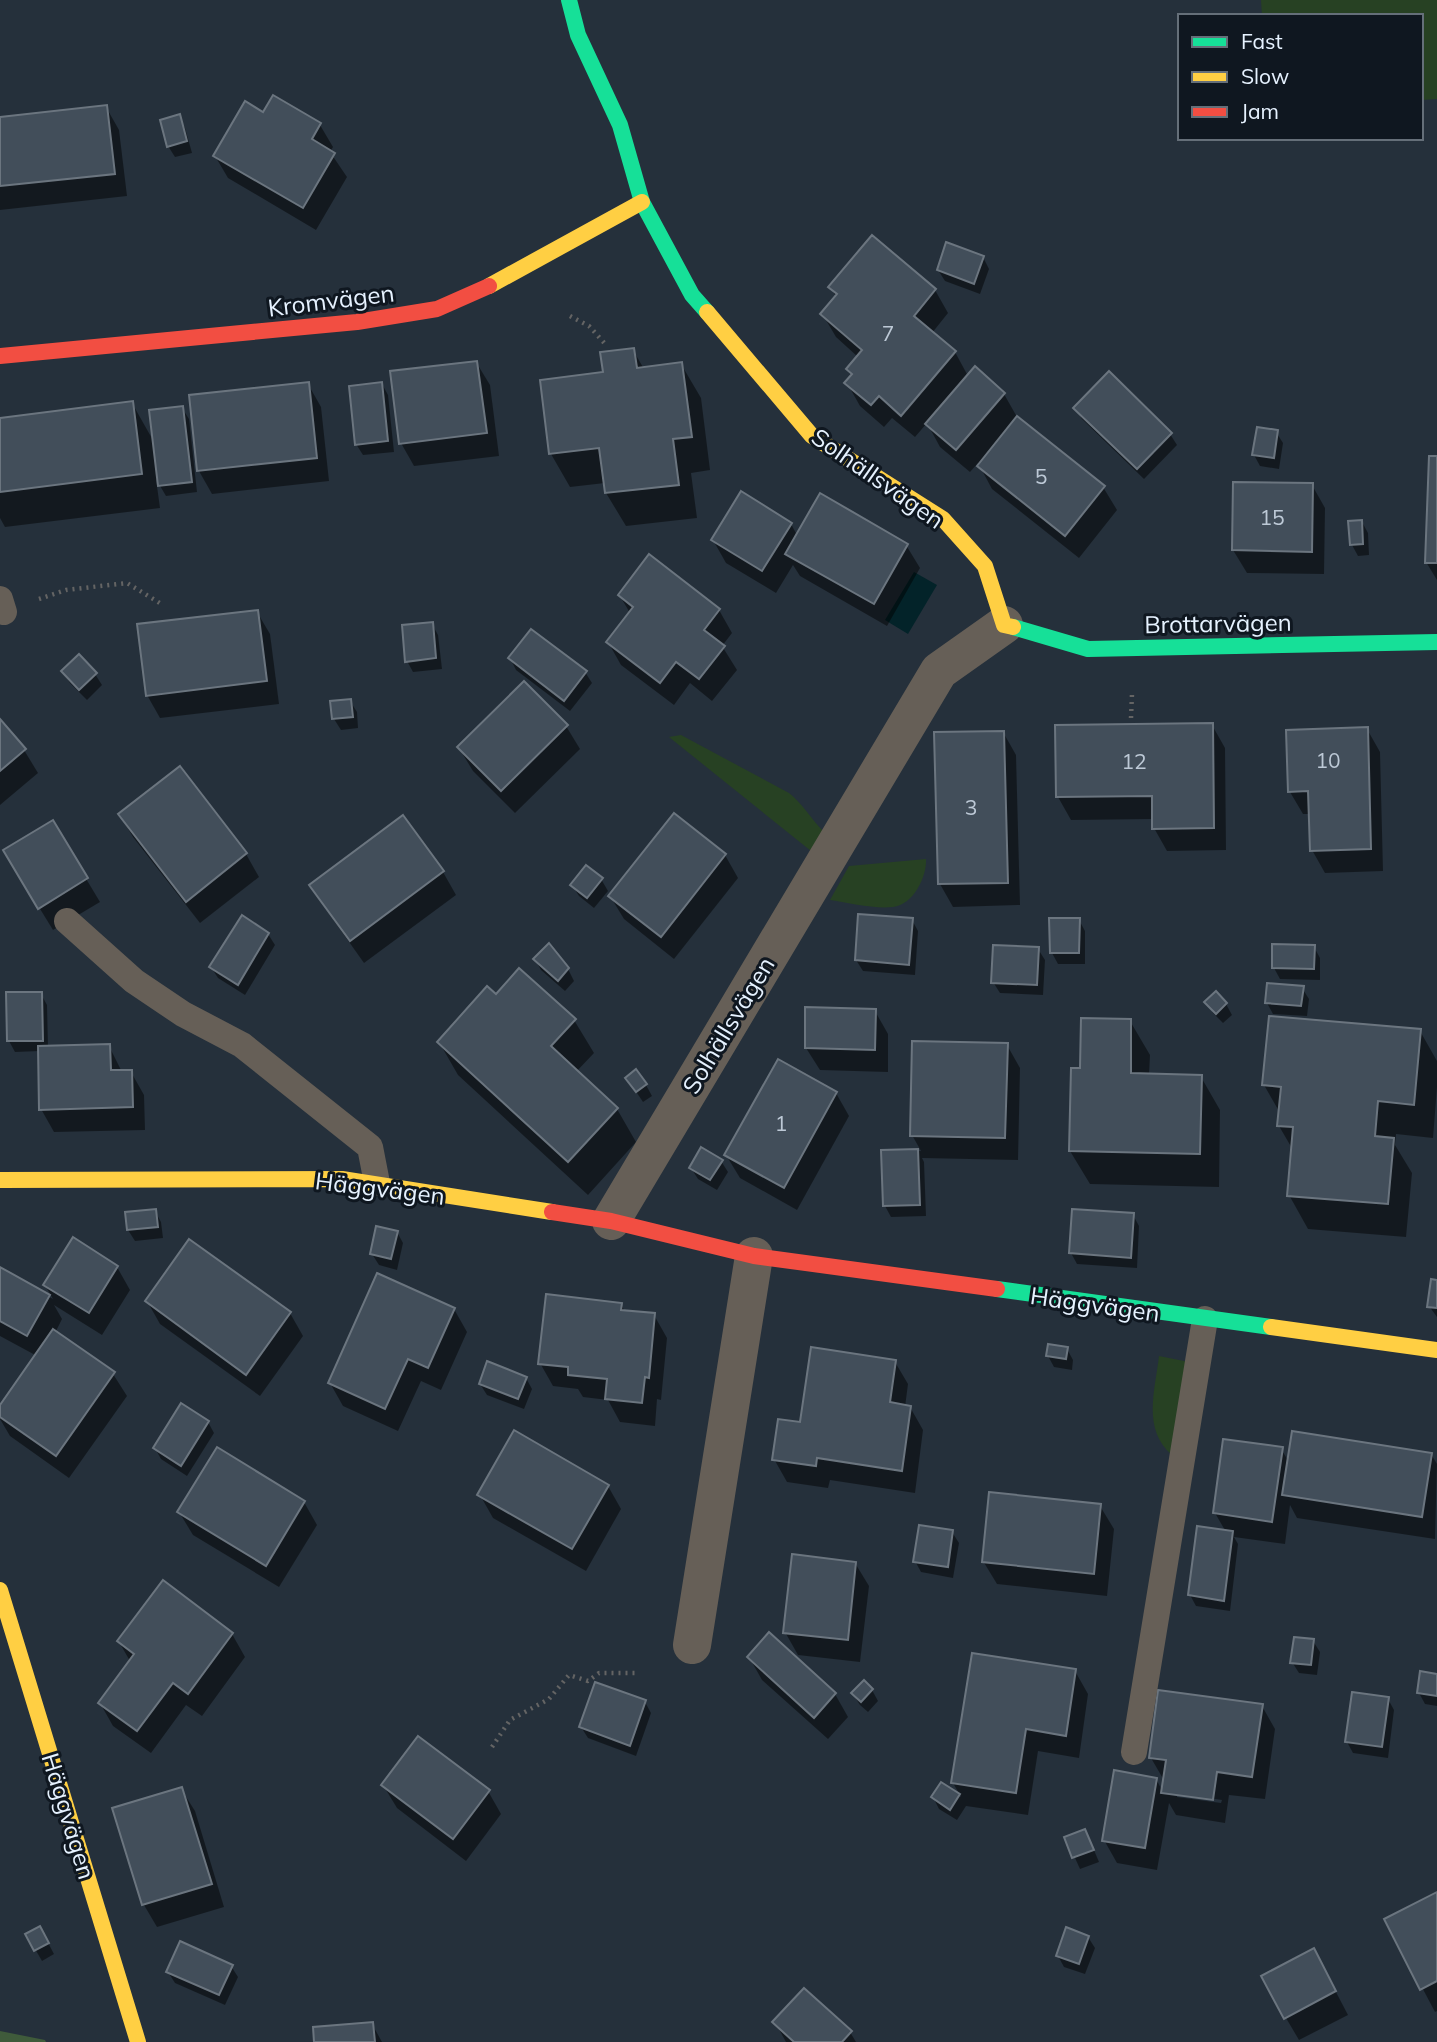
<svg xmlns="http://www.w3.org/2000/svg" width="1437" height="2042" font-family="Mulish,sans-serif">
<rect width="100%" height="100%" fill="#25303b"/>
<!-- green -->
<g fill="#274123">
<path d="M1261 0H1437V99L1421 100V16H1262Z"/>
<path d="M681 735 789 793C803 804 811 819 824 832L811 851 669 737Z"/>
<path d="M926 859C927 877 913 905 893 907 873 909 850 903 830 900L849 866Z"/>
<path d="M1159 1356 1189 1362 1172 1455C1142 1429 1155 1391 1159 1356Z"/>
</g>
<!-- forest -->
<path fill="#3f5b3b" d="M0 2031 45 2040 46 2042H0Z"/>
<!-- water -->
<path fill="#032329" d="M914 572 937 585 908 634 885 620Z"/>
<!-- shadow -->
<g fill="#0007" fill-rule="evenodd">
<path d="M106 107 119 130 127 196 0 210V118Z"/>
<path d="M264 114 320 125 333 147 330 152 347 177 316 230 228 178 215 156Z"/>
<path d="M179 116 185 128 192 153 175 157 168 146Z"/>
<path d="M872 237 935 290 948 313 932 333 955 352 968 376 975 369 1004 394 1017 417 1103 487 1117 510 1079 558 992 489 978 463 970 472 940 447 927 423 915 437 892 418 884 427 860 406 847 383 852 376 848 369 858 357 836 337 823 315 837 298 830 287Z"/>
<path d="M983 257 989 269 980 294 945 281 938 270Z"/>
<path d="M633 350 644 369 681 364 701 398 710 470 691 473 697 518 626 526 606 493 605 483 570 487 551 454 605 374Z"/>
<path d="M476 362 490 385 499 456 414 466 401 443Z"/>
<path d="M308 384 321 407 329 481 212 494 199 471 191 397Z"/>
<path d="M382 384 388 395 394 452 363 455 356 444Z"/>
<path d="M132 403 154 442 182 408 189 419 197 492 166 496 156 479 160 508 5 527 0 518V420Z"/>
<path d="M1075 408 1170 434 1177 445 1144 479 1082 419Z"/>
<path d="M1276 432 1283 443 1279 469 1260 466 1254 455Z"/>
<path d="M1437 458V580L1426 562Z"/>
<path d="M1312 485 1325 508 1324 574 1247 573 1233 550Z"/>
<path d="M1362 522 1368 533 1369 555 1358 556 1352 545Z"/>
<path d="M791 524 797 535 906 545 920 568 887 626 800 576 793 565 776 593 726 563 713 540Z"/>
<path d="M620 596 719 610 732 633 722 646 737 670 712 701 690 683 674 705 621 665 608 642 630 613Z"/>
<path d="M257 612 270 634 279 704 160 718 147 695Z"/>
<path d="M432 624 438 635 442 669 413 672 407 661Z"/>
<path d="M510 658 585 672 592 683 570 711 516 670Z"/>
<path d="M63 672 95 674 102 685 87 700 70 683Z"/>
<path d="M350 701 357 712 358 728 341 730 334 719 332 703Z"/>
<path d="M0 722 24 750 38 773 0 805Z"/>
<path d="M1212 725 1225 748 1226 850 1167 851 1154 828V819L1071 820 1058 797Z"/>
<path d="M566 726 580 749 515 813 473 771 459 748Z"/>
<path d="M1367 729 1380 752 1383 871 1325 873 1312 850 1311 814H1303L1290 792Z"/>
<path d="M1003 732 1016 755 1020 905 953 907 940 884Z"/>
<path d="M120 815 246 854 259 877 200 923 133 837Z"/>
<path d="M402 818 443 872 456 895 364 963 325 908 312 885Z"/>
<path d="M52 822 100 902 53 930 18 873Z"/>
<path d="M725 855 738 878 674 959 624 919 610 896Z"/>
<path d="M601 879 608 891 594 908 579 896 572 885Z"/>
<path d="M912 920 918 931 915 975 863 971 856 960Z"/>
<path d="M1079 920 1085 931V964H1058L1052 953Z"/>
<path d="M268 934 275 945 245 995 218 978 211 967Z"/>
<path d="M1314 947 1320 958V980L1280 979 1274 968Z"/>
<path d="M1038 949 1045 960 1043 995 1000 993 993 982Z"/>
<path d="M535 959 568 969 574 981 565 991 541 970Z"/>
<path d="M1302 988 1309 999 1307 1016 1273 1014 1267 1003Z"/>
<path d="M41 994 47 1005 48 1047 109 1046 122 1072H131L144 1095 145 1130 54 1132 41 1109 40 1051 15 1052 9 1041Z"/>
<path d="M496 996 574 1020 594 1053 576 1072 617 1109 636 1142 588 1195 458 1075 439 1042Z"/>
<path d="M1207 1002 1226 1004 1232 1015 1223 1023 1213 1013Z"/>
<path d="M875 1011 888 1034V1072L820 1070 806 1048Z"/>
<path d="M1130 1021 1150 1055 1149 1075 1201 1077 1220 1110 1219 1187 1090 1184 1070 1151 1082 1070Z"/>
<path d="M1420 1031 1437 1061V1087L1433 1138 1396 1134 1395 1145 1412 1173 1406 1237 1308 1229 1289 1195 1293 1150 1279 1126 1280 1113 1264 1085Z"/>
<path d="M1007 1045 1020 1068 1018 1160 922 1158 924 1162 926 1216 891 1217 885 1206 883 1152 921 1151 912 1135Z"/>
<path d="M627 1078 646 1085 652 1096 643 1102Z"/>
<path d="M836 1093 849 1116 797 1210 740 1178 726 1155Z"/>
<path d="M721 1161 728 1172 717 1190 698 1179 691 1168Z"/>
<path d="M155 1211 161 1222 163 1238 135 1241 128 1230 127 1214Z"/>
<path d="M1133 1215 1139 1226 1137 1268 1077 1264 1071 1253Z"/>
<path d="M397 1232 403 1243 397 1270 379 1265 372 1254Z"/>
<path d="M117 1267 130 1290 102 1335 54 1305 62 1319 55 1333 113 1374 127 1396 69 1478 10 1436 0 1419V1409L37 1356 0 1336V1269L53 1299 45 1285Z"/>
<path d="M1437 1282V1317L1429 1306Z"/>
<path d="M147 1301 290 1313 303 1336 260 1396 160 1324Z"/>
<path d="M621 1304 625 1312 654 1315 667 1338 661 1400 657 1399 655 1426 620 1422 608 1400 583 1397 578 1389 553 1386 540 1363Z"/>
<path d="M454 1309 467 1332 441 1390 421 1381 398 1431 343 1406 330 1383Z"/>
<path d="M1067 1349 1073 1360 1072 1370 1054 1367 1048 1356Z"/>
<path d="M895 1362 908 1384 905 1407H910L923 1430 915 1493 830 1480 828 1488 787 1482 774 1459 801 1423Z"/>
<path d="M526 1378 532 1389 524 1409 487 1395 480 1384Z"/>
<path d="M208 1422 214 1433 187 1476 161 1459 155 1448Z"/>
<path d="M1281 1449 1289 1462 1431 1454 1437 1464 1435 1539 1297 1518 1290 1505 1285 1544 1234 1537 1238 1544 1230 1611 1196 1606 1190 1595 1226 1532 1215 1513Z"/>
<path d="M608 1486 621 1509 586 1571 493 1518 480 1495Z"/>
<path d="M304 1502 317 1525 279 1587 193 1535 179 1512Z"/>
<path d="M1100 1506 1114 1529 1107 1596 997 1584 983 1561Z"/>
<path d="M952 1532 959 1543 953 1578 921 1572 915 1561Z"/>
<path d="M855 1563 869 1586 860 1662 798 1655 785 1632Z"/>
<path d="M232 1634 245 1657 202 1716 186 1705 151 1753 113 1726 100 1703 130 1661 119 1642Z"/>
<path d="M1313 1641 1320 1652 1317 1675 1299 1673 1292 1662Z"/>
<path d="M749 1657 835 1694 848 1717 828 1739 762 1680Z"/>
<path d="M1075 1671 1088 1694 1079 1758 1038 1751 1028 1815 966 1806 957 1820 939 1809 933 1797 941 1784 961 1797 953 1783Z"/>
<path d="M1437 1675V1706L1425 1704 1419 1693Z"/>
<path d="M872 1690 878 1701 868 1712 860 1705 853 1694Z"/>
<path d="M1388 1699 1394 1710 1388 1758 1353 1753 1347 1742Z"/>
<path d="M645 1702 651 1713 636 1756 588 1738 581 1727Z"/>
<path d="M1262 1706 1275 1729 1265 1799 1229 1795 1225 1823 1176 1815 1169 1803 1157 1870 1117 1863 1104 1840 1156 1779 1163 1792 1165 1782 1151 1758ZM1177 1793 1222 1800 1221 1803 1177 1797Z"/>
<path d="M383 1785 488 1791 501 1814 466 1861 397 1808Z"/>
<path d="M181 1789 195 1811 224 1907 157 1927 144 1905 114 1809Z"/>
<path d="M1066 1838 1091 1843 1099 1862 1080 1869Z"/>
<path d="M1437 1894V2011L1435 2012 1386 1919Z"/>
<path d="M27 1935 46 1939 54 1954 42 1961Z"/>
<path d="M1088 1937 1095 1948 1085 1974 1064 1967 1058 1956Z"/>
<path d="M231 1966 238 1977 225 2005 175 1983 168 1972Z"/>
<path d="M1326 1973 1348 2015 1299 2040 1286 2018Z"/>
<path d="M775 2022 850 2032 856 2042H786Z"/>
<path d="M372 2024 382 2042H316Z"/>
</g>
<!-- building -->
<g fill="#424e5a" stroke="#6b757f" stroke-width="2">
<path d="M273 95 321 123 312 139 335 153 303 208 213 156 245 101 263 112Z"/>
<path d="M107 105 115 174 0 186V117Z"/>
<path d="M180 114 187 141 167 147 160 120Z"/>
<path d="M872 235 936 289 914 316 956 351 901 416 879 396 871 405 844 383 852 374 846 369 862 350 820 314 837 294 828 287Z"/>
<path d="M946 242 984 256 974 284 937 270Z"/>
<path d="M634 348 637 368 682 362 692 437 673 439 679 485 605 493 599 448 549 454 540 380 603 372 600 352Z"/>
<path d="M477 361 487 433 399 444 390 371Z"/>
<path d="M975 366 1005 393 956 450 925 424Z"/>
<path d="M1109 371 1172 433 1137 469 1073 408Z"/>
<path d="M309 382 317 458 197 471 189 395Z"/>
<path d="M382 382 388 441 355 445 349 386Z"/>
<path d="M133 401 142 474 0 492V418Z"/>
<path d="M183 406 192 482 158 486 149 410Z"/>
<path d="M1017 416 1105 486 1065 536 977 466Z"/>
<path d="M1257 427 1278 430 1274 458 1252 455Z"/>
<path d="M1429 456H1437V563H1425Z"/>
<path d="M1233 482 1313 483 1312 552 1232 550Z"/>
<path d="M741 491 792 523 762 571 711 540Z"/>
<path d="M820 493 908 544 874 604 785 554Z"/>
<path d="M1362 520 1363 544 1350 545 1348 521Z"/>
<path d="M649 554 720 609 704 630 725 646 699 679 676 662 660 683 606 642 633 607 618 595Z"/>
<path d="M258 610 267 681 146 696 137 624Z"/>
<path d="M433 622 436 658 405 662 402 625Z"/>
<path d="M531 629 587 671 564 701 508 658Z"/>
<path d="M79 654 97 673 79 690 61 671Z"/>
<path d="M524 681 568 725 501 791 457 747Z"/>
<path d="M351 699 353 717 332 719 330 701Z"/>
<path d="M0 719 26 749 0 771Z"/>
<path d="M1213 723 1214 828 1152 829V796L1056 797 1055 725Z"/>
<path d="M1368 727 1371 849 1310 851 1308 791 1288 792 1286 730Z"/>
<path d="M1004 731 1008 883 938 884 934 732Z"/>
<path d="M180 766 247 853 186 902 118 814Z"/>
<path d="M674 813 726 854 661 937 608 896Z"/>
<path d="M403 815 444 871 350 941 309 885Z"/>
<path d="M53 820 88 878 38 909 3 850Z"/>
<path d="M586 865 603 878 587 898 570 885Z"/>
<path d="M858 914 913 918 909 965 855 960Z"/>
<path d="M242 915 269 933 238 985 209 967Z"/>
<path d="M1049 918H1080L1079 953H1050Z"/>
<path d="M549 943 569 968 558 981 533 959Z"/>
<path d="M1272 944 1315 945 1314 969 1272 968Z"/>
<path d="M993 945 1039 947 1037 985 991 983Z"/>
<path d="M519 968 576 1019 551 1046 618 1108 568 1162 437 1042 487 986 496 994Z"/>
<path d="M1267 983 1304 986 1301 1006 1265 1003Z"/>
<path d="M1216 991 1227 1003 1216 1014 1204 1002Z"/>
<path d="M6 992H42L43 1041H7Z"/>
<path d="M805 1007 876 1009 875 1050 805 1048Z"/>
<path d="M1269 1016 1421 1029 1414 1105 1378 1101 1375 1136 1394 1138 1388 1204 1287 1196 1293 1127 1277 1126 1281 1087 1262 1085Z"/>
<path d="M1081 1018 1131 1019V1073L1202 1075 1200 1154 1069 1151 1071 1068H1080Z"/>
<path d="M912 1041 1008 1043 1005 1138 910 1136Z"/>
<path d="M110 1044 111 1070H132L133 1107 39 1110 38 1046Z"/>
<path d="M778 1059 837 1092 784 1188 724 1155Z"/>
<path d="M636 1069 647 1084 636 1092 625 1078Z"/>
<path d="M701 1147 723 1160 710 1180 689 1168Z"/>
<path d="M918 1149 920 1205 883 1206 881 1150Z"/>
<path d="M156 1209 158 1227 127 1230 125 1212Z"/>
<path d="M1072 1209 1134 1213 1131 1258 1069 1253Z"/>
<path d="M376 1226 398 1231 391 1259 370 1254Z"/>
<path d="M73 1237 118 1266 89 1313 43 1285Z"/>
<path d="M189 1239 291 1312 246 1375 145 1301Z"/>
<path d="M0 1267 50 1295 27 1336 0 1321Z"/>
<path d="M377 1273 455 1308 428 1368 408 1359 385 1409 328 1383Z"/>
<path d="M1431 1279 1437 1280V1308L1427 1307Z"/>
<path d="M546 1294 622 1303 621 1310 655 1313 649 1378 645 1377 642 1403 605 1399 607 1379 568 1375V1367L538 1364Z"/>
<path d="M53 1329 115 1372 56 1456 0 1417V1405Z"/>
<path d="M1048 1344 1068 1347 1066 1359 1046 1356Z"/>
<path d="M811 1347 896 1360 890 1402 911 1406 902 1471 817 1458 816 1466 772 1460 778 1419 800 1422Z"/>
<path d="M487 1361 527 1377 518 1399 479 1384Z"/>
<path d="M181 1403 209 1421 181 1466 153 1448Z"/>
<path d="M514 1430 609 1485 572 1549 477 1495Z"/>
<path d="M1292 1431 1432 1453 1422 1517 1282 1495Z"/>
<path d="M1223 1439 1283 1447 1272 1522 1213 1513Z"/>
<path d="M217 1447 305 1501 266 1566 177 1512Z"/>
<path d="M989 1492 1101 1504 1094 1574 982 1562Z"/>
<path d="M919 1525 953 1530 948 1567 913 1562Z"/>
<path d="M1197 1526 1233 1531 1224 1601 1188 1595Z"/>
<path d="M792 1554 856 1562 848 1640 783 1633Z"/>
<path d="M163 1580 233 1633 188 1694 173 1683 137 1731 98 1703 134 1654 117 1641Z"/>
<path d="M769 1632 836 1693 814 1718 747 1657Z"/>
<path d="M1294 1637 1314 1639 1311 1665 1290 1663Z"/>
<path d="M972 1653 1076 1669 1066 1736 1026 1729 1016 1793 951 1783Z"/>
<path d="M1420 1671 1437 1674V1696L1417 1693Z"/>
<path d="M864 1680 873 1689 861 1702 851 1693Z"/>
<path d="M595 1682 646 1700 630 1746 579 1727Z"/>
<path d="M1158 1690 1263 1704 1252 1777 1217 1772 1213 1800 1161 1793 1166 1760 1149 1758Z"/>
<path d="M1352 1692 1389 1697 1382 1747 1345 1742Z"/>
<path d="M418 1736 490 1790 453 1839 381 1785Z"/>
<path d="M1114 1770 1157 1778 1145 1848 1102 1841Z"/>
<path d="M941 1782 960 1794 950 1810 931 1797Z"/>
<path d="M182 1787 212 1884 142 1905 112 1808Z"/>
<path d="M1085 1829 1094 1850 1072 1858 1064 1837Z"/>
<path d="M1437 1892V1981L1420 1990 1384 1919Z"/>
<path d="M40 1926 49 1943 34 1951 25 1934Z"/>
<path d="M1066 1927 1089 1936 1079 1964 1056 1956Z"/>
<path d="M180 1941 233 1965 219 1995 166 1972Z"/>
<path d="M1314 1948 1336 1991 1284 2019 1261 1976Z"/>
<path d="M804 1988 852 2031 842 2042H794L772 2022Z"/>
<path d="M373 2022 375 2042H314L313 2027Z"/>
</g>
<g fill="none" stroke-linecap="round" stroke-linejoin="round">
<!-- path -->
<g stroke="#646464" stroke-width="4.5" stroke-dasharray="2 5" stroke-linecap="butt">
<path d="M570 316 589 326 607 346"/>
<path d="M39 599 66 590 127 583 163 605"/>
<path d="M1131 718 1132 694"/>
<path d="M492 1747 510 1720 549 1699 569 1675 588 1681 599 1673H635"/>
</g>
<!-- lane -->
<g stroke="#665f57" stroke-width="26">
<path d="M0 599 4 612"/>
<path d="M67 921 134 981 183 1014 242 1045 370 1147 377 1183"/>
<path d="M1134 1752 1205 1319"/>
</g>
<!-- street -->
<g stroke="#665f57" stroke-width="38">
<path d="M611 1221 939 671 1004 625"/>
<path d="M692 1645 754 1256"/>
</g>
<!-- fast -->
<g stroke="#16e098" stroke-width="16">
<path d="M569 0 578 35 620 125 642 202 692 295 707 312"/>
<path d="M1013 627 1088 649 1437 642"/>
<path d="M997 1289 1271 1327"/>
</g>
<!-- slow -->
<g stroke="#ffcf43" stroke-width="16">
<path d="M489 286 642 202"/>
<path d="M707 312 812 436 943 519 985 566 1004 625 1013 627"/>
<path d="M0 1180 342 1179 552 1212"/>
<path d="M1271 1327 1437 1350"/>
<path d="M0 1590 138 2042"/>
</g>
<!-- jam -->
<g stroke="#f24e42" stroke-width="16">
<path d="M0 356 357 322 437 309 489 286"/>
<path d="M552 1212 611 1221 754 1256 997 1289"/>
</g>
</g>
<g text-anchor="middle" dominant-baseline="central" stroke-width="6" stroke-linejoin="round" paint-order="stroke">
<!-- number labels -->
<g font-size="21" fill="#bdc9d6">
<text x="888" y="333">7</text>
<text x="1041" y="476">5</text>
<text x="1272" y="517">15</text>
<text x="1328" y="760">10</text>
<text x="1134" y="761">12</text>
<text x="971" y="807">3</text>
<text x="781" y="1123">1</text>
</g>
<!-- street labels -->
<g font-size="24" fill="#e6f2ff" stroke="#0f1720">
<text transform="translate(331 300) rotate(-7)">Kromvägen</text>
<text transform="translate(878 478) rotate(35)">Solhällsvägen</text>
<text transform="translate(1218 623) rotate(-1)">Brottarvägen</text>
<text transform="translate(728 1025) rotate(-59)">Solhällsvägen</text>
<text transform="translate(380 1188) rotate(7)">Häggvägen</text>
<text transform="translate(1095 1304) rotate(8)">Häggvägen</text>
<text transform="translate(69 1816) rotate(73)">Häggvägen</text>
</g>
</g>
<!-- legend -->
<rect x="1178" y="14" width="245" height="126" fill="#0f1720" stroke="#656f79" stroke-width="2"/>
<rect x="1192" y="37" width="35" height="10" fill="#16e098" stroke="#656f79" stroke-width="2"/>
<text x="1241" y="49" font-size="21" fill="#e6f2ff">Fast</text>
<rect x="1192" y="72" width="35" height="10" fill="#ffcf43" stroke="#656f79" stroke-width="2"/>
<text x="1241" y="84" font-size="21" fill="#e6f2ff">Slow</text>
<rect x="1192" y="107" width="35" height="10" fill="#f24e42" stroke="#656f79" stroke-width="2"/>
<text x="1241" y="119" font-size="21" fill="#e6f2ff">Jam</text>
</svg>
